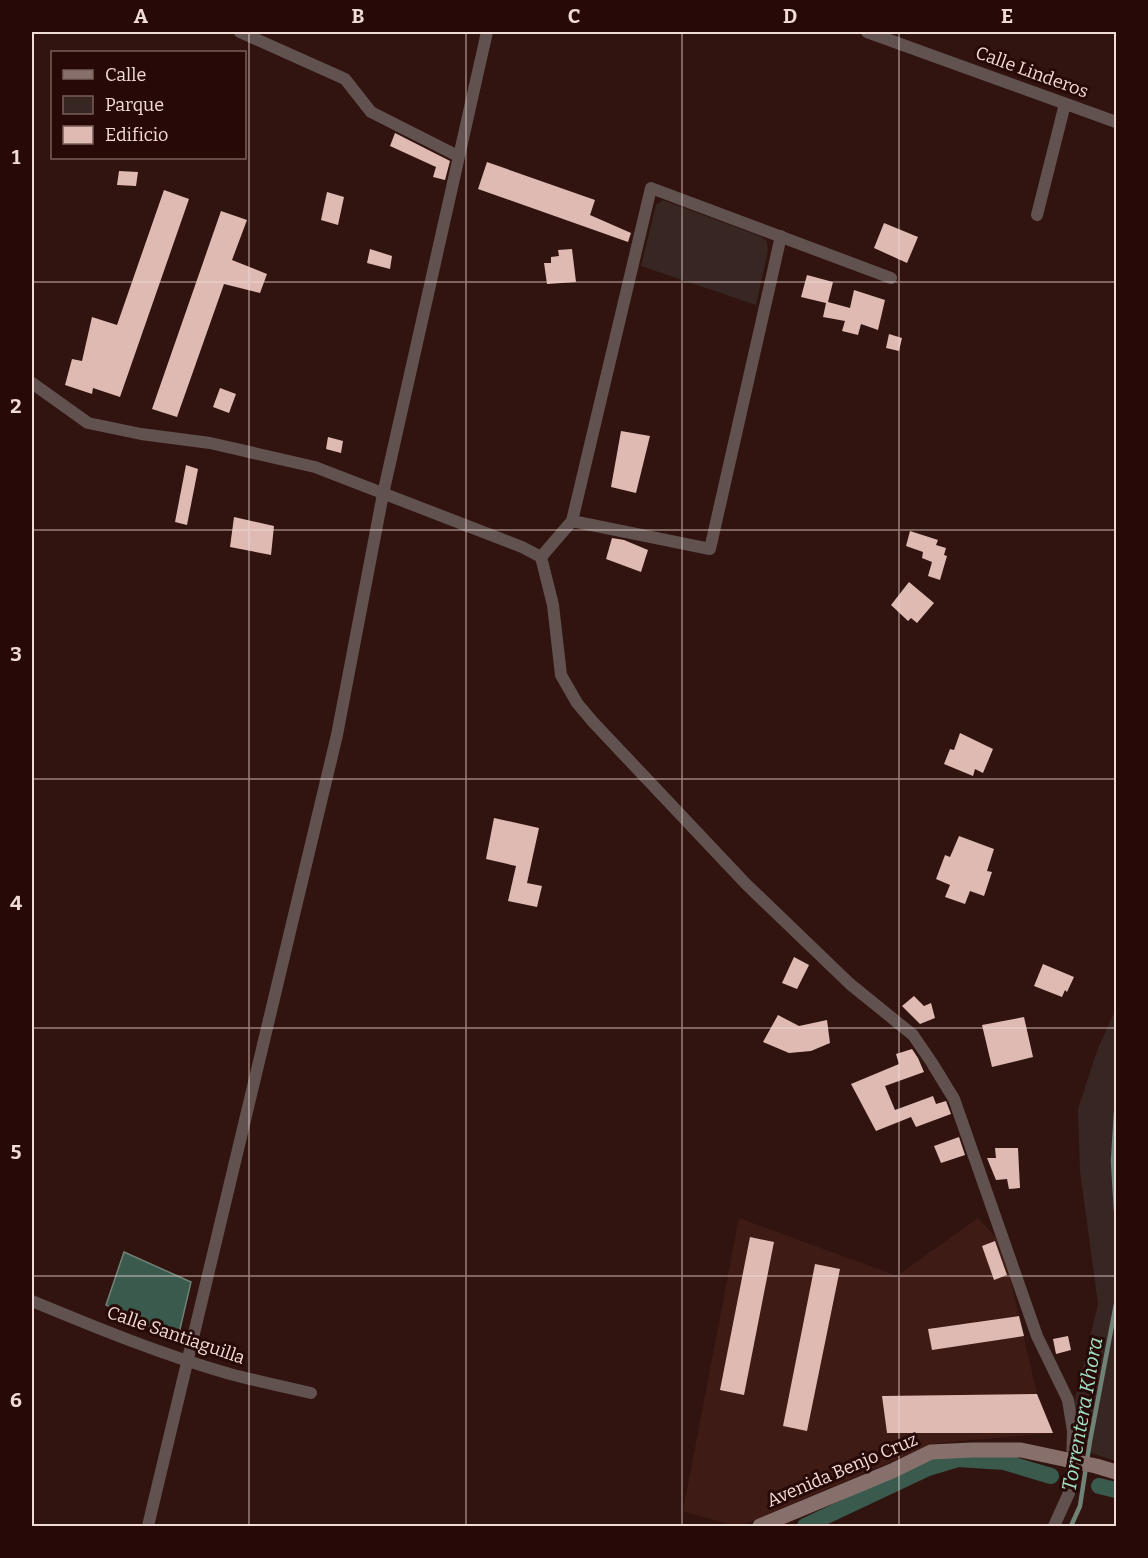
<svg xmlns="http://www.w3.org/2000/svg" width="1148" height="1558" font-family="Bitter,serif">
<rect width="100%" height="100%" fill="#31140f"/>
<!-- built -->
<path fill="#3f1b16" d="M739 1218 897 1276 978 1218 998 1240 1009 1274 1037 1394 1053 1433 938 1443 907 1455 741 1526H735L683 1511Z"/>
<!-- green -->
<g fill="#382623">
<path d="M663 200 760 236 767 241 768 251 756 305 641 266 656 205Z"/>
<path d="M1116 1009V1461L1091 1453 1073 1408 1098 1304 1080 1171 1078 1109 1098 1048Z"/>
</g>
<!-- water -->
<path fill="#395a4d" stroke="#708176" stroke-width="1.5" d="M124 1252 191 1282 177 1342 106 1305Z"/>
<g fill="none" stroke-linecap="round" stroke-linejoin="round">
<!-- stream -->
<g stroke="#708176" stroke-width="4.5">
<path d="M1116 1112 1113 1161 1116 1211"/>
<path d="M1071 1526 1080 1506 1090 1441 1116 1304"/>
</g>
<!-- canal -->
<g stroke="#395a4d" stroke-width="16">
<path d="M1099 1486 1116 1490"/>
<path d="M805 1526 928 1468 958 1459 1004 1462 1051 1476"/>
</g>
</g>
<!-- building -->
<g fill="#dfbab3">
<path d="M395 133 450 161 445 180 433 177 436 167 390 146Z"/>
<path d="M487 162 595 200 590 215 631 233 628 242 478 189Z"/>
<path d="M119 171 138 172 136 186 117 185Z"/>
<path d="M164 190 189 199 120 397 93 388 92 394 65 385 72 359 82 361 92 317 117 325Z"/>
<path d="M327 192 344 197 338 225 321 220Z"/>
<path d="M221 211 247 220 232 260 267 274 260 293 224 284 177 417 152 409Z"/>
<path d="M884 223 918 237 907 263 874 248Z"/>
<path d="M370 249 392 256 390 269 367 263Z"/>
<path d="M572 249 576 282 547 284 544 263H551V257L559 256 558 250Z"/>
<path d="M807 275 833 282 828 302 850 308 854 290 885 300 878 330 861 324 858 335 842 331 845 321 823 317 826 303 801 297Z"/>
<path d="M889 334 902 338 899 351 886 348Z"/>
<path d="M220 388 236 394 229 413 213 407Z"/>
<path d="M621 431 650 436 636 493 611 487Z"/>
<path d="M328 437 343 441 341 453 326 449Z"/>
<path d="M186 465 198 469 187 525 175 522Z"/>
<path d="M234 517 274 526 271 555 230 547Z"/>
<path d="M910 531 938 540 936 545 946 548 944 555 947 556 940 580 928 576 932 562 922 558 923 552 906 546Z"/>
<path d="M612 538 624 540 648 550 641 572 606 559Z"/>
<path d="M909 582 934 603 917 623 911 618 908 621 891 605Z"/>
<path d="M960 733 993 749 983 773 975 769 973 776 944 764 950 749 954 750Z"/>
<path d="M494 818 539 828 527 883 542 886 537 907 508 901 516 866 486 859Z"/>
<path d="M959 836 994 849 987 871 992 872 984 896 970 891 965 904 945 897 950 885 936 879 945 855 950 857Z"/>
<path d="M794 957 809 965 797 989 782 983Z"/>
<path d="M1043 964 1074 977 1067 992 1065 990 1062 997 1034 986Z"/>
<path d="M914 996 924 1006 931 1003 935 1018 920 1024 902 1006Z"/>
<path d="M778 1015 799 1026 827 1020 830 1043 811 1051 789 1053 763 1042Z"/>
<path d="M1024 1017 1033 1057 992 1067 982 1025Z"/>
<path d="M912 1049 918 1058 924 1072 885 1086 895 1110 933 1096 936 1104 946 1101 951 1114 916 1127 911 1117 876 1131 851 1084 899 1064 896 1054Z"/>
<path d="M959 1137 965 1155 941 1163 934 1146Z"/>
<path d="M995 1148H1018L1020 1188 1009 1189 1007 1179 996 1180 987 1158H996Z"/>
<path d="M750 1237 774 1242 744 1395 720 1390Z"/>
<path d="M995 1241 1007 1275 994 1280 982 1246Z"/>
<path d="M815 1264 840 1269 807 1431 783 1426Z"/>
<path d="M1019 1316 1024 1336 932 1350 928 1329Z"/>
<path d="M1068 1336 1071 1350 1056 1354 1053 1339Z"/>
<path d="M1037 1394 1053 1433H887L882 1396Z"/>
</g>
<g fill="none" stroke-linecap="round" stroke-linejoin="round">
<!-- street -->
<g stroke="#615250" stroke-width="12">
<path d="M240 32 345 79 371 112 458 156"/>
<path d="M867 32 1116 122"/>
<path d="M1037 215 1065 104"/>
<path d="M32 383 88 423 141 434 210 443 315 467 522 547 541 557 553 605 561 675 577 703 593 722 746 884 850 984 913 1035 932 1063 954 1099 1037 1336 1068 1400 1073 1431 1072 1470 1069 1493 1054 1526"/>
<path d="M572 521 710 549 781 236"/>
<path d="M541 557 572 521 651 188 891 278"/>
<path d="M32 1301C97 1328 163 1355 230 1374 257 1381 284 1387 311 1393"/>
<path d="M148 1526 337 735 383 494 487 32"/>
</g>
<!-- secondary -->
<path stroke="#87706c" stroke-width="15" d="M760 1526 892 1471 931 1452 972 1450H1021L1096 1466 1116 1472"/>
</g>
<!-- grid -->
<path fill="none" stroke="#f1dbd7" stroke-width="1.5" stroke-opacity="0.55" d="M249 32V1526M466 32V1526M682 32V1526M899 32V1526M32 282H1116M32 530H1116M32 779H1116M32 1028H1116M32 1276H1116"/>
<g text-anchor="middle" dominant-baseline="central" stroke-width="6" stroke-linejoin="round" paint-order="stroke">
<!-- street labels -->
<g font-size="18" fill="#f1dbd7" stroke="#270a07">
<text transform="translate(1032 72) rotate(20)">Calle Linderos</text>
<text transform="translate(176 1335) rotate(19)">Calle Santiaguilla</text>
<text transform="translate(842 1470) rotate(-23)">Avenida Benjo Cruz</text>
</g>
<!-- water labels -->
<g font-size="20" font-style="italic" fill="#a0e0c6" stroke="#270a07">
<text transform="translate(1082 1414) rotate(-80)">Torrentera Khora</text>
</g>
</g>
<!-- border -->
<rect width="1148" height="1558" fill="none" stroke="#270a07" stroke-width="66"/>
<!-- legend -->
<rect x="51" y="51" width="195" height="108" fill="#270a07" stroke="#785e5a" stroke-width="1.5"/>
<rect x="63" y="70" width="30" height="9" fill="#87706c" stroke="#785e5a" stroke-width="1.5"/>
<text x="105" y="81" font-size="18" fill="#f1dbd7">Calle</text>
<rect x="63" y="96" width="30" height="18" fill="#382623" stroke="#785e5a" stroke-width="1.5"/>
<text x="105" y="111" font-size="18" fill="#f1dbd7">Parque</text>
<rect x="63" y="126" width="30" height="18" fill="#dfbab3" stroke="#785e5a" stroke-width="1.5"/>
<text x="105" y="141" font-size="18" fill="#f1dbd7">Edificio</text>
<rect x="33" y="33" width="1082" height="1492" fill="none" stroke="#f1dbd7" stroke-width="2"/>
<g font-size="20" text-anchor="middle" font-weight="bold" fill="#f1dbd7">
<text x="141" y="23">A</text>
<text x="358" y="23">B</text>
<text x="574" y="23">C</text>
<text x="790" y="23">D</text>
<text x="1007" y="23">E</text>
<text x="16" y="164">1</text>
<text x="16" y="413">2</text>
<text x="16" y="661">3</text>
<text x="16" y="910">4</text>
<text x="16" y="1159">5</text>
<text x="16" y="1407">6</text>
</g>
</svg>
